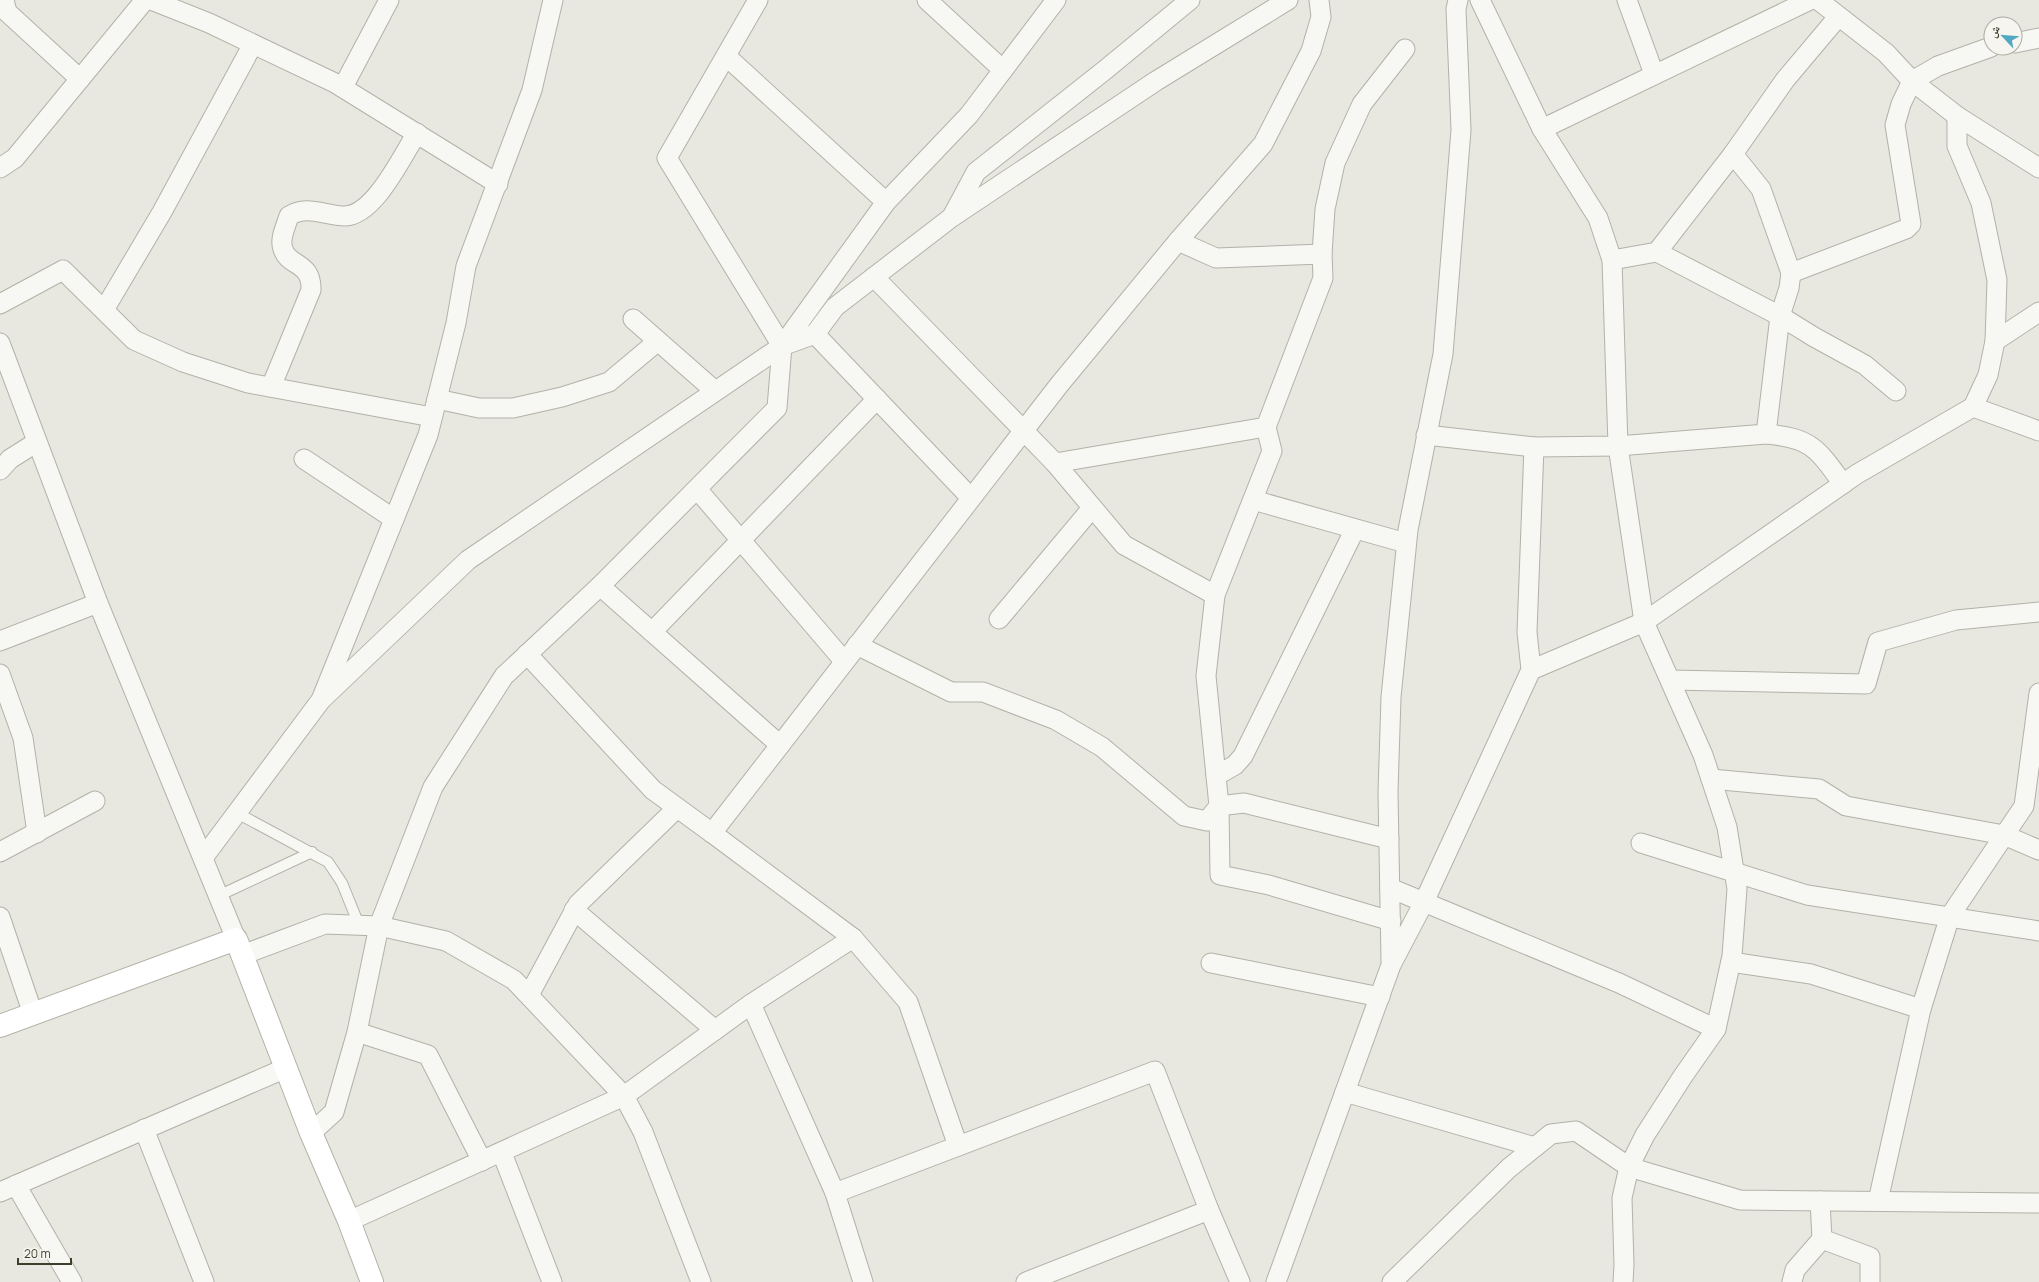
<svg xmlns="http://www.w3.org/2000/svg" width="2039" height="1282" font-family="Manrope,'Noto Naskh Arabic',sans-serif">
<rect width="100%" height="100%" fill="#e8e8e1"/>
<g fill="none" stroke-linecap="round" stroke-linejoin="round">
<defs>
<g id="lane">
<path d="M237 813 328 862 342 883 359 925"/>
<path d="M218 896 312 852"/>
</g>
<g id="street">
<path d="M4 0 7 12 80 79"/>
<path d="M151 0 209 23 335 83 498 184"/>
<path d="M758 0 667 158 782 346"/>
<path d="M927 0 1003 70"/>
<path d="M1480 0 1542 129 1598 218 1612 260 1618 446 1644 622 1703 755 1727 827 1737 889 1732 956 1716 1029 1683 1076 1645 1135 1629 1167 1622 1198 1624 1265 1623 1282"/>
<path d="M1627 0 1654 74"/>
<path d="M1818 0 1886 53 1912 81 1957 116 2039 168"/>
<path d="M2015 43 2039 38"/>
<path d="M726 56 886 202"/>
<path d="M343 87 389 0"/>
<path d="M1957 116V146L1981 203 1997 280 1995 341 1988 375 1973 407"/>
<path d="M1542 129 1810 0"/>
<path d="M0 168 15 158 145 0"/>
<path d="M953 215 976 172 1105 70 1190 0"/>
<path d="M1178 241 1216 258 1322 254 1325 209 1335 163 1362 104 1405 49"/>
<path d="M1657 252 1780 316 1814 337 1865 365 1896 391"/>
<path d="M1612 260 1657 252 1733 154"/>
<path d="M1791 273 1906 229 1911 224 1895 125 1901 104 1912 81 1938 66 1991 47"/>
<path d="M874 277 1055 463 1266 427 1323 278 1322 254"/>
<path d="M0 304 63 270 134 340 183 362 248 383 432 417"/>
<path d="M104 310 162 212 253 44"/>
<path d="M633 319 715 391"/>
<path d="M815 334 971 498"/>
<path d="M1995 341 2039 312"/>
<path d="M0 343 98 603 236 939"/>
<path d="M271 387 311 290C312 261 288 267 283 249 279 239 286 226 289 216 307 204 325 216 345 216 375 215 402 156 417 133"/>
<path d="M437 399 479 408H513L562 397 609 382 658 341"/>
<path d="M1766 434C1811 438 1817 448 1843 484"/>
<path d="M1426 435 1534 447 1618 446 1766 434 1780 316 1789 288 1791 273 1761 189 1733 154 1785 80 1838 17"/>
<path d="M304 459 394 519"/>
<path d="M0 470 10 459 37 442"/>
<path d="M697 489 844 661"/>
<path d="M1253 500 1406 543"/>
<path d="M600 586 780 745"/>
<path d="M1215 595 1272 451 1266 427"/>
<path d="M999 619 1092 508"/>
<path d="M652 632 877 399"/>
<path d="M0 641 98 603"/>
<path d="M857 645 951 692H983L1056 720 1102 747 1184 816 1207 821 1219 806 1206 676 1215 595 1124 545 1055 463"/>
<path d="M527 654 653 790 712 833 1059 385 1178 241 1263 144 1311 51 1321 17 1319 0"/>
<path d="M1531 670 1527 632 1534 447"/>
<path d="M0 674 23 738 37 833"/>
<path d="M1670 680 1866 684 1878 642 1956 620 2039 612"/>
<path d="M321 700 468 560 782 346 815 334 835 307 952 217 1156 81 1288 0"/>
<path d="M1216 776 1235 765 1243 756 1355 529"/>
<path d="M1711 779 1819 789 1846 806 2004 835 2039 850"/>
<path d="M712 833 853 938 908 1002 958 1146"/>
<path d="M1389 839 1244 803 1219 806 1220 875 1269 885 1391 921"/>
<path d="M1641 843 1807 895 2039 931"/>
<path d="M0 852 95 801"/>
<path d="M203 858 321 700 428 435 456 323 466 266 532 90 553 0"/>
<path d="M1390 888 1619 983 1716 1029"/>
<path d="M574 910 715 1030"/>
<path d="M0 917 33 1014"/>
<path d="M242 955 325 924 379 926 433 787 504 676 600 586 777 408 782 346 886 202 969 115 1056 0"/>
<path d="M1391 961 1388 792 1391 697 1408 530 1443 354 1461 130 1456 9 1458 0"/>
<path d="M1731 962 1811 974 1921 1009 1878 1201"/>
<path d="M1211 963 1380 997"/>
<path d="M529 995 578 904 677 808"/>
<path d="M751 1004 835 1193 863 1282"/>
<path d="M1921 1009 1950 916 2024 806 2039 693"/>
<path d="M357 1032 428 1055 482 1161"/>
<path d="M1345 1092 1535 1147"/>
<path d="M144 1129 204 1282"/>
<path d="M311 1133 334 1112 357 1032 379 926 446 941 514 980 624 1096 643 1132 701 1282"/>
<path d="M502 1153 552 1282"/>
<path d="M16 1185 72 1282"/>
<path d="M0 1192 286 1068"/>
<path d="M835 1193 1155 1071 1209 1210 1240 1282"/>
<path d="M1820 1201 1822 1239 1870 1257V1282"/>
<path d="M349 1221 624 1096 751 1004 853 938"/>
<path d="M1026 1282 1209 1210"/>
<path d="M1276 1282 1391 965 1424 902 1531 670 1644 622 1857 474 1973 407 2039 431"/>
<path d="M1392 1282 1509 1168 1551 1134 1576 1131 1629 1167 1740 1200 2039 1203"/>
<path d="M1792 1282 1795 1270 1822 1239"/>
</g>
<path id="secondary" d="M0 1026 236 939 311 1133 349 1221 372 1282"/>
</defs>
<!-- lane casing -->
<use href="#lane" stroke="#b2b2a7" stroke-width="12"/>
<!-- street casing -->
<use href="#street" stroke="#b2b2a7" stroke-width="21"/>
<!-- secondary casing -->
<use href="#secondary" stroke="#b2b2a7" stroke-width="24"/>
<!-- lane -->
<use href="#lane" stroke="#f7f7f3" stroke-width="10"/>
<!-- street -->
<use href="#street" stroke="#f7f7f3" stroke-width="19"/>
<!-- secondary -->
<use href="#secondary" stroke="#fff" stroke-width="22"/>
</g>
<!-- north arrow -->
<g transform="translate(2003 36) rotate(296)"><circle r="19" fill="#f6f5f0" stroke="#acaca1"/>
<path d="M0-3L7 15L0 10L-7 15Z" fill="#52a9c1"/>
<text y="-6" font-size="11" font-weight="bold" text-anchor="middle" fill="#3e3e2b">ش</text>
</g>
<!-- scale -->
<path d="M18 1258v6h53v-6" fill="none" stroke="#3e3e2b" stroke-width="2"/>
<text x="24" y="1258" font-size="12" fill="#3e3e2b" stroke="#f6f5f0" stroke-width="3" paint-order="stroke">20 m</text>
</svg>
